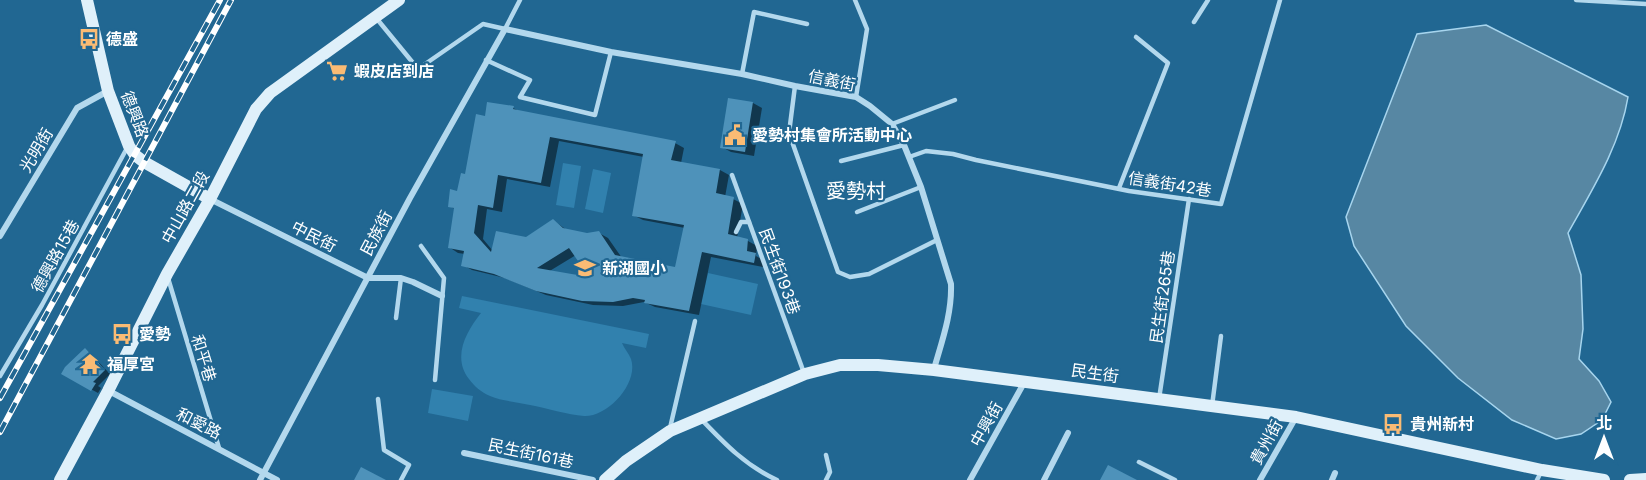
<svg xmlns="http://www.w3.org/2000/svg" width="1646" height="480" font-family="Inter,'Noto Sans TC',sans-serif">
<rect width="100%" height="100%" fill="#216792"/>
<!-- green -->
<g fill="#3181ae">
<path d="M563 163 581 166 574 208 556 205Z"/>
<path d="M593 169 611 173 603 213 585 209Z"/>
<path d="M708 273 758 284 751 315 701 304Z"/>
<path d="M462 296 649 334 646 348 622 343C624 348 629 354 631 359 639 383 608 417 584 416 568 415 546 408 530 405 517 402 502 401 490 396 481 392 474 386 469 379 452 357 466 332 481 313L459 308Z"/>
<path d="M432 389 473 396 468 421 428 413Z"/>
</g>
<!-- water -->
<path fill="#5787a3" stroke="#a7d5ee" stroke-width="1.5" d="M1486 25 1628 97C1620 146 1592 190 1568 233L1581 275 1583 329 1579 359 1599 381 1611 402 1602 420 1581 434 1556 439 1512 420 1458 378 1406 326 1354 246 1346 217 1417 34Z"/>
<!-- shadow -->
<g fill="#0007" fill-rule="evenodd">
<path d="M730 99 753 103 762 108 754 156 731 152 722 147Z"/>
<path d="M513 108 521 112 675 143 684 148 681 163 720 170 729 175 725 197 733 199 743 204 737 238 748 241 757 246 756 256 765 261 763 267 711 257 699 315 655 307 644 302 623 306 593 305 546 295 505 278 472 270 463 265 465 254 458 253 449 247 455 209 450 206 467 176 486 117ZM559 141 644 157 633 215 643 220 685 228 676 269 622 258 608 238 599 233 587 235 568 231 553 220 526 238 493 251 483 239 487 209 502 212 507 179 550 187ZM576 255 592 279 548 272Z"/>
<path d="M85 350 91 354 110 374 98 386 101 388 98 393 63 374Z"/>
</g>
<!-- building -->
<g fill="#4e92ba" fill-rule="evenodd">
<path d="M728 98 753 102 745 152 720 148Z"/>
<path d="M487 102 514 106 513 109 676 141 671 160 720 169 716 193 734 197 728 234 748 239 747 251 756 253 754 263 702 252 689 311 644 303 645 300 633 298 613 302 582 301 536 291 494 274 461 266 464 251 448 248 454 208 448 207 450 189 457 191 461 173 465 174 476 114 485 116ZM550 137 643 154 632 216 684 225 675 267 615 255 599 231 587 233 563 228 553 219 526 237 496 231 491 252 474 233 478 205 493 208 498 175 541 183ZM569 248 589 277 537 268Z"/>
<path d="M85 348 105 370 93 382 96 383 91 391 61 374 65 367Z"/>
<path d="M1108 465 1137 480H1100Z"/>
<path d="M361 467 386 480H354Z"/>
</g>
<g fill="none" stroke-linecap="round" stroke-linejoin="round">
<!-- lane -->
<g stroke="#b3d8ed" stroke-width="4.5">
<path d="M855 0 867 29 856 97"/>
<path d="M1576 0 1646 4"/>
<path d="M377 19 418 69 483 24 505 29 520 0"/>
<path d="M1194 22 1208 0"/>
<path d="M486 60 530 80 520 97 595 115 611 52"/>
<path d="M742 74 754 12 807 24"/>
<path d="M795 86 789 133 838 272 850 277 869 274 937 240"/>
<path d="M892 124 955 100"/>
<path d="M909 157 926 151 953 154 976 160 1129 191 1221 204 1280 0"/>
<path d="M841 161 904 145"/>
<path d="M732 175 804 373"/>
<path d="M1119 188 1168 63 1136 37"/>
<path d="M857 212 921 187"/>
<path d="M736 232 741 222H749"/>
<path d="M421 246 444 278 435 380"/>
<path d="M168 278 219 448"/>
<path d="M396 318 401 278"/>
<path d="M0 376 42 305 127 148"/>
<path d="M378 399 384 450 409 465 401 480"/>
<path d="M1159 399 1189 199"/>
<path d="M1212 406 1221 336"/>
<path d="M702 420C725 444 746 466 777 480"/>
<path d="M670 428 695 321"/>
<path d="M826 455 830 472 826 480"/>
<path d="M1139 462 1175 480"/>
<path d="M1537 480 1542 470"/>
</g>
<!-- street -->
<g stroke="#b3d8ed" stroke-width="6">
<path d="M210 199 368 278H401L413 282 442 296"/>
<path d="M0 236 77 108 108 91"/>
<path d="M109 391 277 480"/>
<path d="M464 453 593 480"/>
<path d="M260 480 410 198 505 29 611 52 742 74 795 86 856 97 870 106 892 124 904 145 921 187 951 284C952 314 942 341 934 369"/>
<path d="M970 480 1025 381"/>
<path d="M1044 480 1068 433"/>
<path d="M1260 480 1296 417"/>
<path d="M1332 480 1335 473"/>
</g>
<!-- secondary -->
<g stroke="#dff0fa" stroke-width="12">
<path d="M87 0 108 91 129 146 135 155 144 162 210 199"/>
<path d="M60 480 108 391 167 274 210 199 256 109 270 93 399 0"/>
<path d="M605 480 626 461 670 431 805 374 840 365H878L934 370 1296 417 1542 470 1604 480"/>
<path d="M1630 480 1646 479"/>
</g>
<defs>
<g id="rail">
<path d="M0 398 220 0"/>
<path d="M0 432 231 0"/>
</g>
</defs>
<!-- rail casing -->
<use href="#rail" stroke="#fff" stroke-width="6"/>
<!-- rail -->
<use href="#rail" stroke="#216792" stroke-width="4" stroke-dasharray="11" stroke-linecap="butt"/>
</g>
<!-- icons -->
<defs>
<symbol id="bus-bare" viewBox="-9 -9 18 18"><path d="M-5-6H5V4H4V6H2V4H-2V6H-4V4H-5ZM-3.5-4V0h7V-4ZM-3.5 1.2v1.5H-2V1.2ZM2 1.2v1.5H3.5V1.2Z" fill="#fabb74" stroke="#216792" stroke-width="2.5" paint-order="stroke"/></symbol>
<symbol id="supermarket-bare" viewBox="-9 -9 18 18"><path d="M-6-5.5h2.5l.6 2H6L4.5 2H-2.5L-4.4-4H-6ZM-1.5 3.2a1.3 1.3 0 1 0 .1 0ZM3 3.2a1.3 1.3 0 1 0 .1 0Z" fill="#fabb74" stroke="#216792" stroke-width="2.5" paint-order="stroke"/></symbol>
<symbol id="civic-bare" viewBox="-9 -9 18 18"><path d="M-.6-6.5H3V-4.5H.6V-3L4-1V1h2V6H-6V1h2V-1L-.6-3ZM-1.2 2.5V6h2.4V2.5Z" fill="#fabb74" stroke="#216792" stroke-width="2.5" paint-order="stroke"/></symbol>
<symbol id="school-bare" viewBox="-9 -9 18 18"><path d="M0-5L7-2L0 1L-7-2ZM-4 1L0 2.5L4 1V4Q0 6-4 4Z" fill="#fabb74" stroke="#216792" stroke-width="2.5" paint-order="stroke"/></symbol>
<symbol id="temple-bare" viewBox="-9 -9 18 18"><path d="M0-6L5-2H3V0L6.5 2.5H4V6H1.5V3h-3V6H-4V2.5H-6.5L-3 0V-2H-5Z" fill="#fabb74" stroke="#216792" stroke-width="2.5" paint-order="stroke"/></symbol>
</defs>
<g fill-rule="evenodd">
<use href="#bus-bare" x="74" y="24" width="30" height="30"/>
<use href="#supermarket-bare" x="322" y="56" width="30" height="30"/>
<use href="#civic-bare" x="720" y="120" width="30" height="30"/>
<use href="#school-bare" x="570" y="253" width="30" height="30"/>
<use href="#bus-bare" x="107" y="319" width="30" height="30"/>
<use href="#temple-bare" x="75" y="349" width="30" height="30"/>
<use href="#bus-bare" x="1378" y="409" width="30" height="30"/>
</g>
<g text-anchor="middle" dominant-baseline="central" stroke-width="4.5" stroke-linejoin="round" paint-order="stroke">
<!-- poi labels -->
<g font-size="16" font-weight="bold" fill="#fff" stroke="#216792" text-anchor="start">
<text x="106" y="39">德盛</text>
<text x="354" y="71">蝦皮店到店</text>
<text x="752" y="135">愛勢村集會所活動中心</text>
<text x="602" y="268">新湖國小</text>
<text x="139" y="334">愛勢</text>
<text x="107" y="364">福厚宮</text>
<text x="1410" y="424">貴州新村</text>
</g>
<!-- street labels -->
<g font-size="16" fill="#fff" stroke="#216792">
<text transform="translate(832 80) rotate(12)">信義街</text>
<text transform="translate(135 114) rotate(69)">德興路</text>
<text transform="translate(36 150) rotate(-59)">光明街</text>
<text transform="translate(1170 184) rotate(9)">信義街42巷</text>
<text transform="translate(185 207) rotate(-61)">中山路二段</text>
<text transform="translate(376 233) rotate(-62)">民族街</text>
<text transform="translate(314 236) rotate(27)">中民街</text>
<text transform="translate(55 256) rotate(-61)">德興路15巷</text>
<text transform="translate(780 271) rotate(70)">民生街193巷</text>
<text transform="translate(1162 297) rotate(-82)">民生街265巷</text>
<text transform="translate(204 358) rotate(73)">和平巷</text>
<text transform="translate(1095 373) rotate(8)">民生街</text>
<text transform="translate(199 423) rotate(27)">和愛路</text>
<text transform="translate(986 424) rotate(-61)">中興街</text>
<text transform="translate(1266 442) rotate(-61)">貴州街</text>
<text transform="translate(531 453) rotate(12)">民生街161巷</text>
</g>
<!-- quarter labels -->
<g font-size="20" fill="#fff" stroke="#216792">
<text x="856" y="191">愛勢村</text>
</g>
</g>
<!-- north arrow -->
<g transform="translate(1604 438)" stroke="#216792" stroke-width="4.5" paint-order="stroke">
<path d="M0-4.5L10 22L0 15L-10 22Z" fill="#ffffff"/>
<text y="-9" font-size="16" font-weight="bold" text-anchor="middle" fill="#ffffff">北</text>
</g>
</svg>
